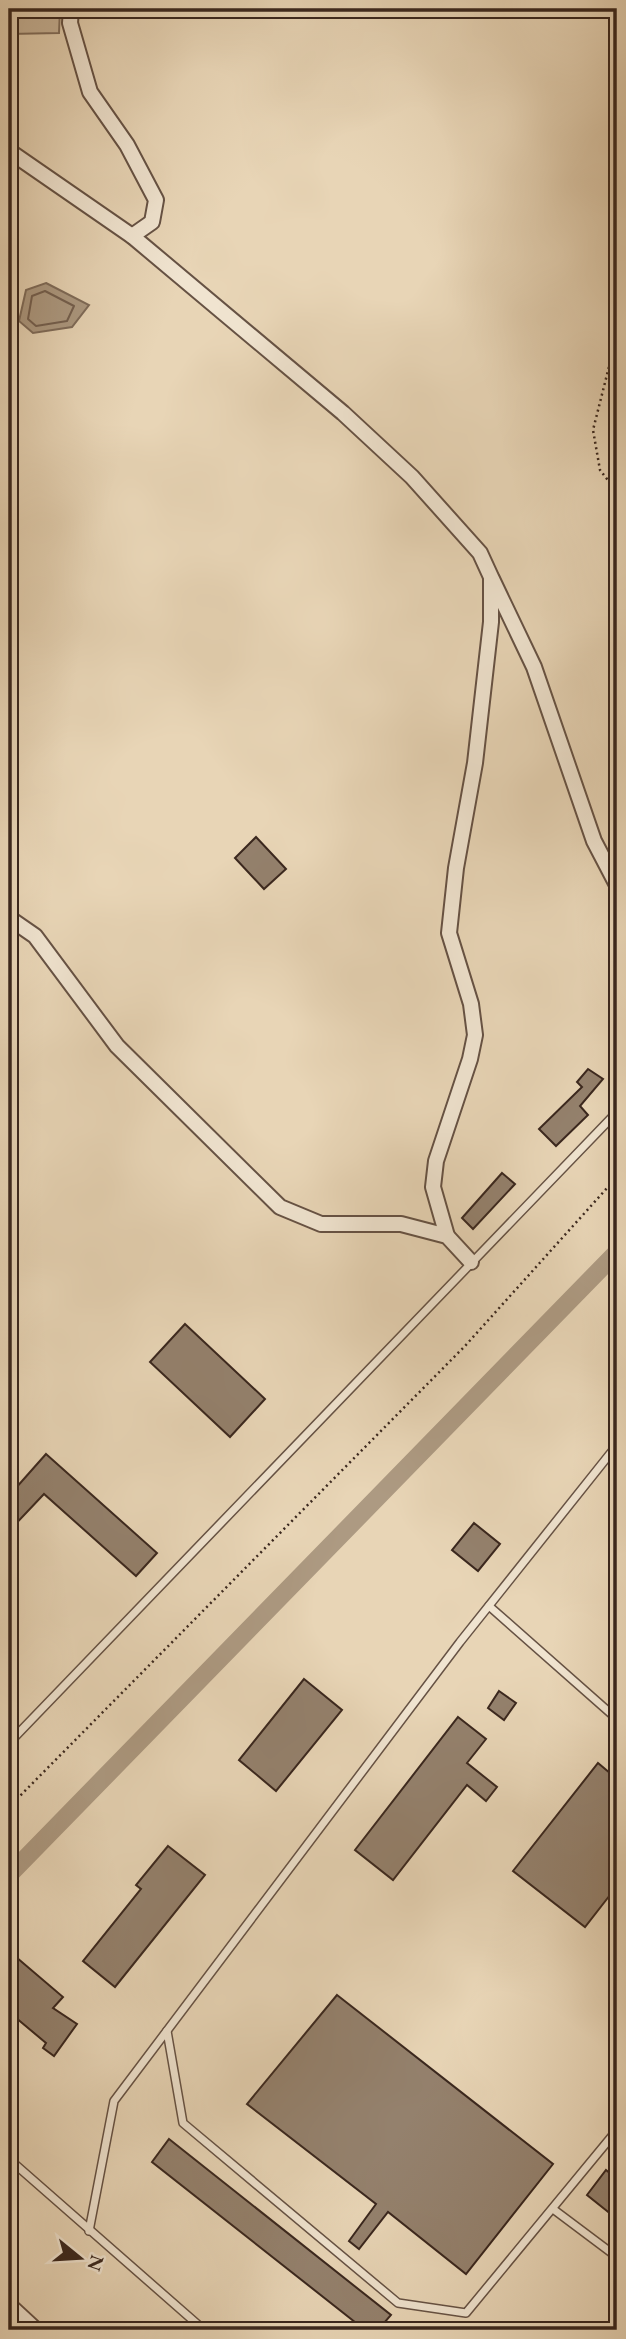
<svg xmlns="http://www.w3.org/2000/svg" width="626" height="2339" font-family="'EB Garamond',serif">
<rect width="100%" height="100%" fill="#e8d5b6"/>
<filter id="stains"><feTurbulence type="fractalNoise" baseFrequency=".00286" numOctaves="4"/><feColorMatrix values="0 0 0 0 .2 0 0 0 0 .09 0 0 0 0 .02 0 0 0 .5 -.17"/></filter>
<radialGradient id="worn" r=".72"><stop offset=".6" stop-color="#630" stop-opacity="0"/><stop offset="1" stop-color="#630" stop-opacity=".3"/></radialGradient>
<!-- green -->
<path fill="#cab79c" stroke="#826f5d" stroke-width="2" d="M9 9H60L59 33 9 34Z"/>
<!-- water -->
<path fill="#ad9a82" stroke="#7f6c5a" stroke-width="2" d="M46 283 89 305 72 327 33 333 19 321 26 290Z"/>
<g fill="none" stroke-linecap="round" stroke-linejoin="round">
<!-- shore -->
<path stroke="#746050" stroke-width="2" d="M45 291 74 306 67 321 36 326 28 319 32 296Z"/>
<!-- canal -->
<path stroke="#ad9a82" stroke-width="18" d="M9 1875 617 1252"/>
</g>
<!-- building -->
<g fill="#94816d" stroke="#3a271e" stroke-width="2">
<path d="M256 837 286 869 264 889 235 858Z"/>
<path d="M588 1069 603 1079 580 1106 588 1115 556 1146 539 1129 582 1087 577 1082Z"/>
<path d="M502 1173 515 1184 473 1229 462 1218Z"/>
<path d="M185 1324 265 1399 230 1437 150 1362Z"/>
<path d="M46 1454 157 1553 136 1576 44 1494 9 1531V1483L15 1489Z"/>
<path d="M474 1523 500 1544 478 1571 452 1550Z"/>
<path d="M304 1679 342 1710 276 1791 239 1760Z"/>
<path d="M499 1691 516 1703 504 1720 488 1708Z"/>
<path d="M458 1717 486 1739 467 1763 497 1787 486 1801 467 1785 393 1880 355 1850Z"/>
<path d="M598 1763 617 1779V1886L585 1927 513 1871Z"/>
<path d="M168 1846 205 1875 115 1987 83 1961 141 1889 136 1885Z"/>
<path d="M16 1957 63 1997 53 2008 77 2024 54 2056 43 2048 46 2043 9 2012V1966Z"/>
<path d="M337 1995 553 2164 466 2274 388 2212 359 2249 349 2241 376 2204 247 2104Z"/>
<path d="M169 2139 391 2315 378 2330H365L152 2162Z"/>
<path d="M606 2170 617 2179V2219L587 2195Z"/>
</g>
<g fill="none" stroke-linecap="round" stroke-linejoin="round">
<defs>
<g id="lane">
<path d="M489 1606 617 1719"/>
<path d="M9 1743 617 1112"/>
<path d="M167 2031 183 2123 398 2303 466 2313 617 2130"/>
<path d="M9 2159 204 2330"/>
<path d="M553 2209 617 2257"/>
<path d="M89 2231 114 2101 460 1642 617 1445"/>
</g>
<g id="street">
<path d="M71 9 70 23 90 92 127 145 156 200 152 222 132 236"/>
<path d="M9 151 132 236 343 413 412 477 480 553 491 577V622L475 763 456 868 449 933 471 1004 475 1035 470 1059 436 1161 433 1187 447 1236"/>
<path d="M492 579 534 667 594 841 617 885"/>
<path d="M9 918 35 936 117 1046 280 1207 321 1224H401L447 1236 471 1262"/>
<path d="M9 2305 36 2330"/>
</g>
</defs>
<!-- lane casing -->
<use href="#lane" stroke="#665244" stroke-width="10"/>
<!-- street casing -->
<use href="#street" stroke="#665244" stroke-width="18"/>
<!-- path -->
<g stroke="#3a271e" stroke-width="2.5" stroke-dasharray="2 3.5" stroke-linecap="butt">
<path d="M617 335 593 430 600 470 617 492"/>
<path d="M9 388 14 416 9 430"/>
<path d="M9 1807 465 1346 617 1177"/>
</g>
<!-- lane -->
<use href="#lane" stroke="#f0e4d0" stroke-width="7"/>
<!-- street -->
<use href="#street" stroke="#f0e4d0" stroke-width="14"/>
</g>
<!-- margin -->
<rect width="626" height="2339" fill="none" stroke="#e8d5b6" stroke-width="35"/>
<rect x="10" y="10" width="605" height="2318" fill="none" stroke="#3a271e" stroke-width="3.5"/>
<rect x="18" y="18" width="591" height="2304" fill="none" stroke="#3a271e" stroke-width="2"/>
<!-- north arrow -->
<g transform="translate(80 2258) rotate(108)" stroke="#f0e4d0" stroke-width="5" paint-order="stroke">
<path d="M0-5L12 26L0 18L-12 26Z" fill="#3a271e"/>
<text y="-10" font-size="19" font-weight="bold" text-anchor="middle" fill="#3a271e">N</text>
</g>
<rect width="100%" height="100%" filter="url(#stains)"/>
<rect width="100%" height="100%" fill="url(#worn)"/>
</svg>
